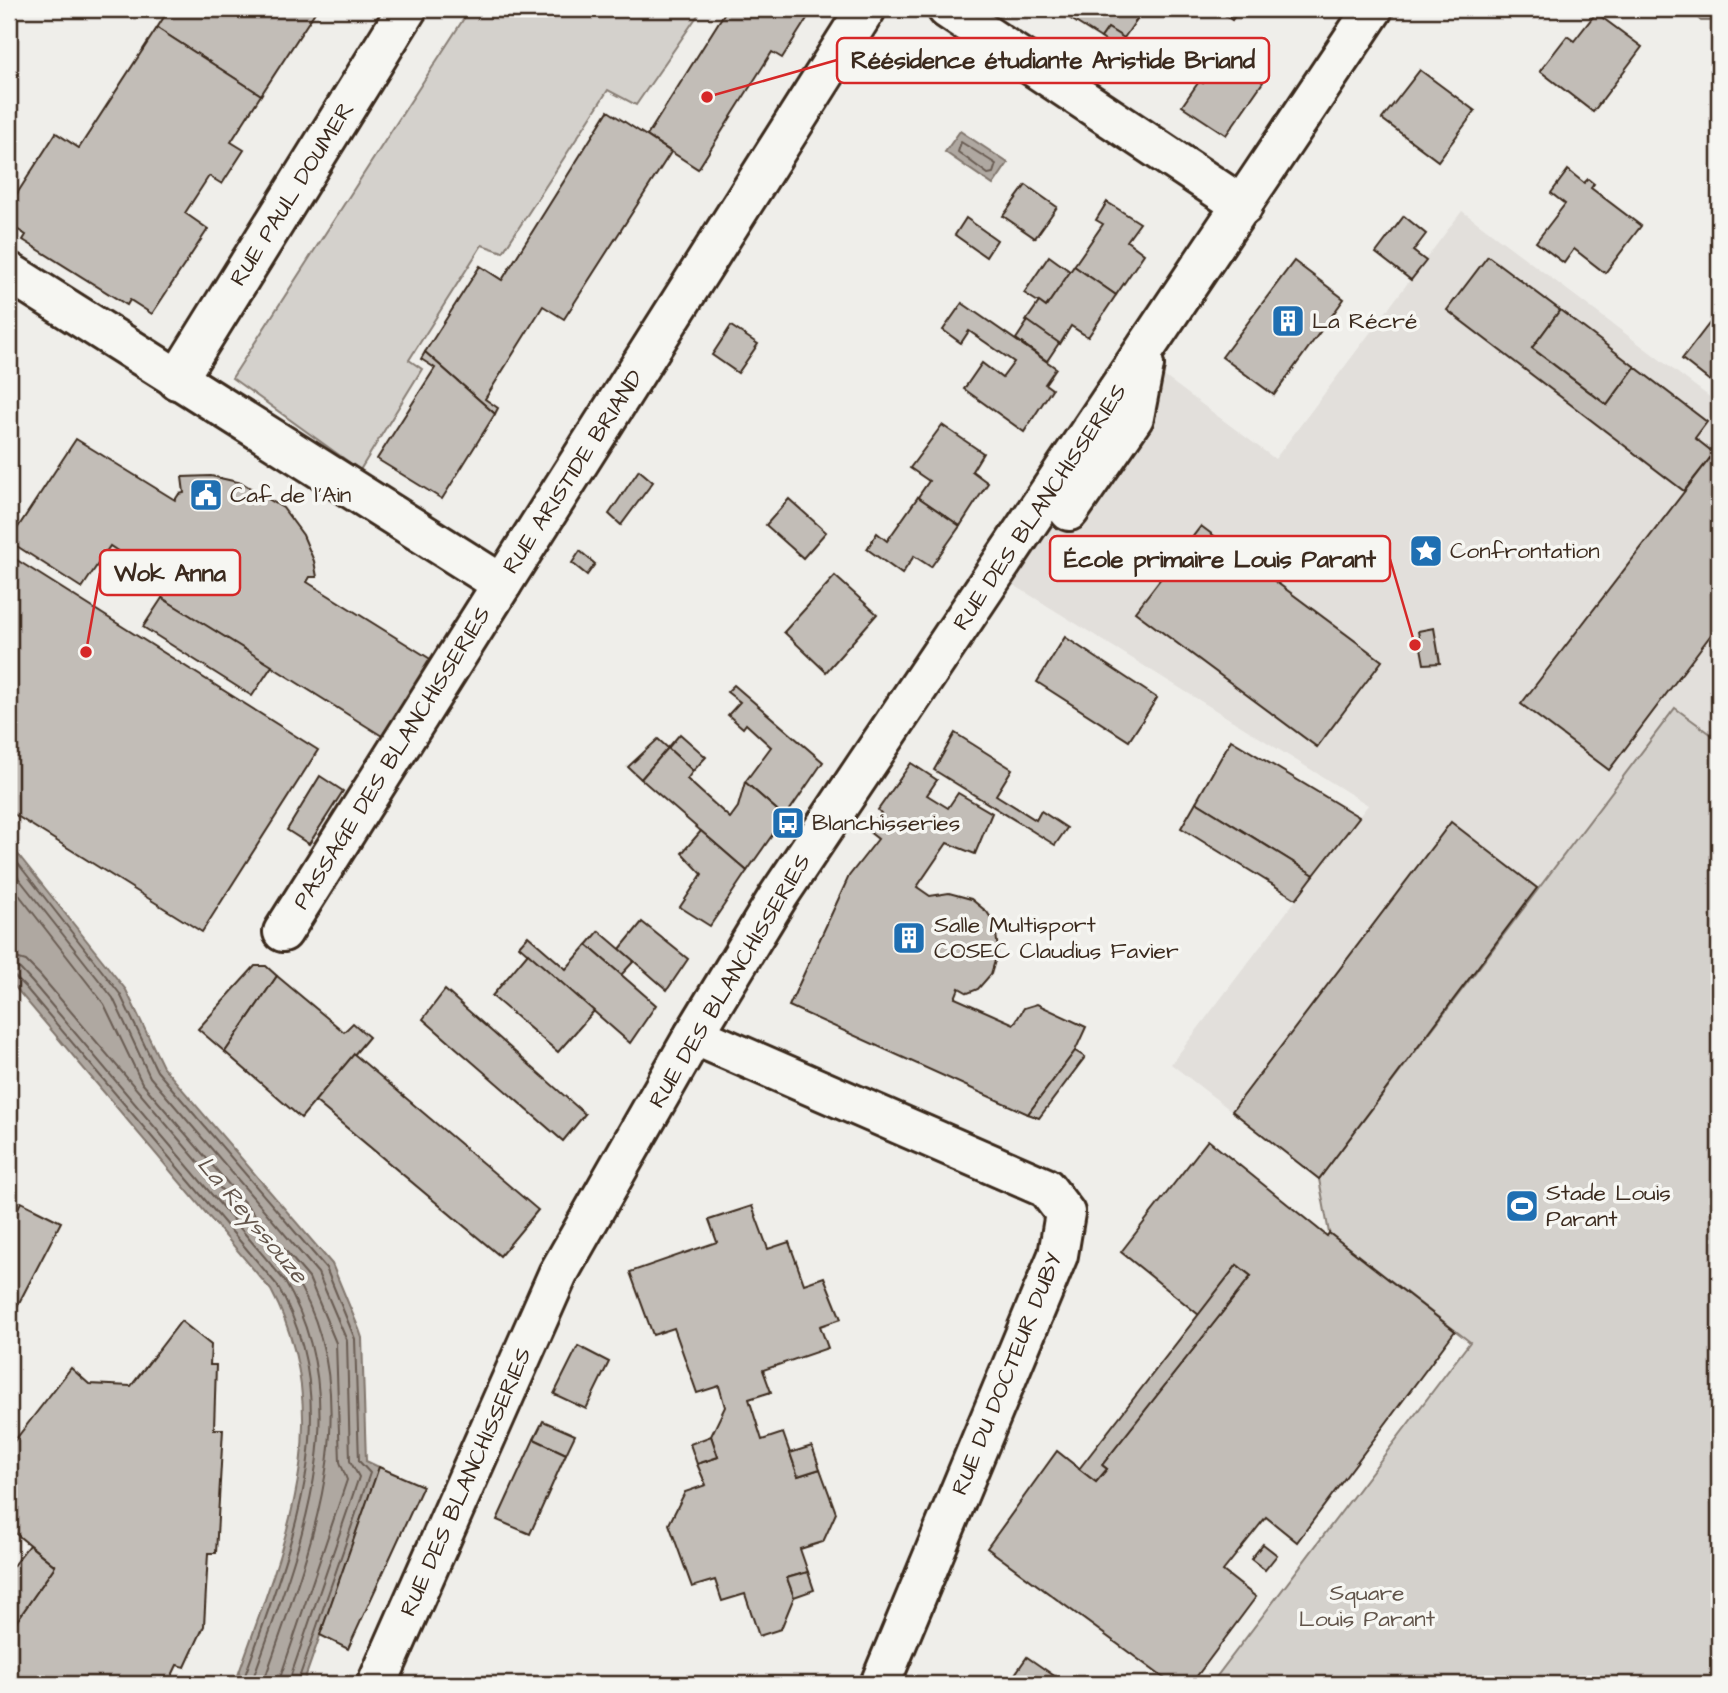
<svg xmlns="http://www.w3.org/2000/svg" width="1728" height="1693" font-family="'Architects Daughter',sans-serif">
<rect width="100%" height="100%" fill="#efeeea"/>
<filter id="ink" filterUnits="userSpaceOnUse"><feTurbulence type="fractalNoise" baseFrequency=".0143" numOctaves="2"/><feDisplacementMap in="SourceGraphic" scale="14" xChannelSelector="R" yChannelSelector="G"/><feConvolveMatrix kernelMatrix="1 2 1 2 8 2 1 2 1" color-interpolation-filters="sRGB"/></filter>
<g filter="url(#ink)">
<!-- built -->
<path fill="#e2dfdb" d="M1462 211 1719 404V740L1675 708 1319 1179 1171 1064 1368 805 1009 582 1156 370 1275 459Z"/>
<!-- green -->
<g fill="#d4d1cc" stroke="#887e75" stroke-width="2">
<path d="M470 9H702L636 105 608 90 503 252 482 245 409 360 422 369 360 470 232 378Z"/>
<path d="M1675 708 1719 740V1684H1211L1470 1342 1329 1233 1319 1179Z"/>
</g>
<!-- water -->
<g fill="#afa8a1" stroke="#81766d" stroke-width="2">
<path d="M1688 9H1719V15L1711 21H1701Z"/>
<path d="M960 131 1008 163 993 185 945 152Z"/>
<path d="M9 843 126 990 163 1067 332 1264 359 1329 362 1338 366 1461 379 1467 303 1684H235C280 1554 342 1423 271 1290L9 980Z"/>
</g>
<g fill="none" stroke-linecap="round" stroke-linejoin="round">
<!-- shore -->
<g stroke="#695c52" stroke-width="2">
<path d="M961 142 996 164 993 173 988 174 958 152Z"/>
<path d="M9 852 120 994 157 1071 326 1268 355 1339 359 1461 370 1473 297 1684"/>
<path d="M9 866 113 998 150 1077 318 1273 347 1341 350 1461 359 1477 288 1684"/>
<path d="M9 882 104 1004 142 1083 309 1278 336 1343 340 1462 347 1480 278 1684"/>
<path d="M9 956 26 961 40 975 292 1273C374 1401 307 1556 263 1684"/>
<path d="M9 967 20 969 32 982 284 1280C361 1409 296 1556 251 1684"/>
<path d="M9 976 15 977 26 988 277 1285C352 1412 286 1558 242 1684"/>
</g>
</g>
<!-- building -->
<g fill="#c2bdb7" stroke="#3b2a1e" stroke-width="2">
<path d="M169 9H317L261 95 157 28Z"/>
<path d="M727 9H813L782 58 772 52 698 169 647 136Z"/>
<path d="M1071 9H1144L1124 38 1108 28 1101 38 1066 16Z"/>
<path d="M1216 9H1240L1232 20Z"/>
<path d="M1596 13 1642 47 1593 112 1540 71 1567 36 1574 41Z"/>
<path d="M157 28 261 95 231 142 244 150 222 184 209 176 185 213 208 229 152 314 130 300 127 305 23 240 26 235 9 224V206L56 133 79 148Z"/>
<path d="M1108 28 1124 38 1117 49 1101 38Z"/>
<path d="M1222 54 1263 82 1226 135 1182 106 1200 80 1203 83Z"/>
<path d="M1420 70 1475 111 1438 161 1382 119Z"/>
<path d="M608 111 671 152 564 319 543 306 485 399 498 408 495 414 425 352 480 266 502 280Z"/>
<path d="M1568 170 1584 183 1588 179 1594 184 1591 188 1641 226 1605 273 1574 249 1564 263 1536 242 1565 204 1551 193Z"/>
<path d="M1026 185 1057 207 1035 238 1003 216Z"/>
<path d="M1107 202 1140 223 1127 241 1144 254 1116 295 1074 266 1103 224 1096 220Z"/>
<path d="M1404 216 1426 234 1413 251 1426 261 1411 280 1376 253Z"/>
<path d="M966 218 997 240 986 257 955 235Z"/>
<path d="M1049 256 1071 272 1046 307 1024 293Z"/>
<path d="M1488 256 1560 310 1532 348 1607 405 1635 367 1707 422 1695 438 1714 453 1684 491 1447 310Z"/>
<path d="M1294 261 1344 299 1274 395 1222 357Z"/>
<path d="M1074 266 1116 295 1088 337 1071 326 1060 344 1026 321 1039 302 1046 307Z"/>
<path d="M962 303 1056 368 1045 384 1052 389 1024 432 964 389 982 363 1002 378 1014 362 969 331 961 343 943 330Z"/>
<path d="M1560 310 1635 367 1607 405 1532 348Z"/>
<path d="M1719 311V368L1710 381 1682 359Z"/>
<path d="M1028 321 1059 343 1047 361 1016 339Z"/>
<path d="M731 326 758 344 738 373 712 355Z"/>
<path d="M425 352 495 414 442 499 377 459 435 368 421 359Z"/>
<path d="M942 425 983 453 972 471 988 483 960 526 918 497 929 481 910 468Z"/>
<path d="M76 439 175 500 179 494 184 493 182 477 211 476 242 483 283 508 303 535 314 561 317 577H310L307 582 432 660 382 736 162 598 169 585 110 546 82 588 9 541Z"/>
<path d="M1714 453 1719 456V624L1609 770 1521 704Z"/>
<path d="M639 470 653 482 621 525 609 514Z"/>
<path d="M918 497 960 526 931 567 914 556 902 574 867 549 877 533 887 541Z"/>
<path d="M789 499 826 532 803 558 766 525Z"/>
<path d="M1201 526 1382 661 1317 747 1135 612Z"/>
<path d="M580 551 595 564 587 575 572 563Z"/>
<path d="M9 555 318 750 202 932 9 811Z"/>
<path d="M835 576 877 614 826 672 784 632Z"/>
<path d="M162 598 272 666 252 696 143 627Z"/>
<path d="M1434 628 1440 663 1424 664 1418 631Z"/>
<path d="M1065 637 1157 698 1129 741 1037 682Z"/>
<path d="M734 685 823 762 785 817 745 782 771 747 746 724 743 728 728 715 740 702 727 692Z"/>
<path d="M955 733 1012 769 996 795 1036 820 1041 811 1067 828 1055 845 934 770Z"/>
<path d="M680 734 706 757 693 771 668 748Z"/>
<path d="M658 739 668 748 641 779 628 767Z"/>
<path d="M1231 740 1359 817 1314 875 1196 802Z"/>
<path d="M668 748 693 771 687 779 730 818 738 807 745 782 785 817 747 871 641 779Z"/>
<path d="M911 763 937 780 927 795 948 808 958 793 992 813 975 854 947 843 917 887 930 896 949 893 971 899 987 912 995 924 998 951 991 974 978 989 968 993 959 988 955 998 1014 1024 1024 1008 1037 1004 1086 1027 1075 1051 1028 1114 789 1006 849 876 878 839 868 831 881 813 878 810Z"/>
<path d="M320 776 343 791 309 844 287 830Z"/>
<path d="M1196 802 1314 875 1296 899 1181 828Z"/>
<path d="M1451 822 1537 888 1319 1179 1232 1111Z"/>
<path d="M701 831 747 871 710 926 680 907 702 874 682 853Z"/>
<path d="M642 922 688 959 667 990 620 949Z"/>
<path d="M599 931 634 961 621 975 587 945Z"/>
<path d="M528 936 566 969 587 945 656 1005 630 1043 519 946Z"/>
<path d="M528 953 594 1011 558 1052 492 996Z"/>
<path d="M255 966H266L277 976 225 1052 198 1029Z"/>
<path d="M277 976 344 1032 353 1023 369 1037 301 1118 225 1052Z"/>
<path d="M445 990 585 1114 563 1141 423 1019Z"/>
<path d="M1075 1051 1085 1057 1039 1118 1028 1114Z"/>
<path d="M354 1054 538 1210 500 1256 315 1101Z"/>
<path d="M1208 1140 1327 1236 1329 1233 1455 1331 1297 1542 1266 1517 1223 1571 1256 1597 1191 1684H1172L987 1548 1057 1451 1096 1482 1107 1469 1102 1465 1251 1276 1237 1265 1199 1315 1121 1252Z"/>
<path d="M21 1202 61 1222 9 1322V1226Z"/>
<path d="M752 1206 768 1249 789 1242 804 1284 824 1277 841 1319 820 1326 828 1348 763 1370 771 1392 749 1399 762 1440 783 1433 798 1476 820 1469 836 1513 823 1542 800 1549 808 1572 787 1578 794 1597 781 1629 759 1636 745 1594 722 1601 715 1580 692 1587 669 1524 685 1492 706 1485 697 1464 718 1457 711 1436 725 1407 719 1386 697 1393 674 1328 653 1335 630 1272 717 1242 709 1220Z"/>
<path d="M1237 1265 1251 1276 1102 1465 1107 1469 1096 1482 1079 1469Z"/>
<path d="M181 1321 211 1345 210 1365H216L214 1429H223L216 1553H208L204 1626 185 1667 177 1665 168 1684H9V1632L55 1566 9 1528V1448L71 1368 89 1384 131 1386Z"/>
<path d="M578 1346 609 1362 586 1409 554 1394Z"/>
<path d="M543 1421 575 1435 566 1454 534 1439Z"/>
<path d="M711 1436 718 1457 697 1464 690 1444Z"/>
<path d="M534 1439 566 1454 530 1534 497 1520Z"/>
<path d="M812 1446 820 1469 798 1476 790 1453Z"/>
<path d="M379 1467 423 1486 348 1649 320 1635Z"/>
<path d="M1263 1544 1277 1555 1265 1570 1251 1559Z"/>
<path d="M29 1545 55 1566 9 1632V1571Z"/>
<path d="M808 1572 814 1590 794 1597 787 1578Z"/>
<path d="M1027 1657 1066 1684H1008Z"/>
</g>
<g fill="none" stroke-linecap="round" stroke-linejoin="round">
<defs>
<g id="minor">
<path d="M947 9 1243 206"/>
<path d="M9 272 502 584 866 9"/>
<path d="M177 380 407 9"/>
<path d="M1069 511 1134 417 1144 365"/>
<path d="M283 932 502 584"/>
<path d="M694 1035 1046 1188 1065 1213 1058 1255 880 1684"/>
<path d="M377 1684 558 1274 694 1035 779 895 1373 9"/>
</g>
</defs>
<!-- minor casing -->
<use href="#minor" stroke="#3b2a1e" stroke-width="44"/>
<!-- minor -->
<use href="#minor" stroke="#f6f6f2" stroke-width="38"/>
</g>
</g>
<!-- icons -->
<defs>
<symbol id="building-square" viewBox="-11 -11 22 22"><rect x="-9" y="-9" width="18" height="18" rx="4" fill="#1f6fb2" stroke="#f6f6f2"/><path d="M-4-6H4V6H1V3H-1V6H-4ZM-2.5-4.3h1.7v1.8h-1.7ZM.8-4.3h1.7v1.8H.8ZM-2.5-1h1.7V.8h-1.7ZM.8-1h1.7V.8H.8Z" fill="#fff"/></symbol>
<symbol id="civic-square" viewBox="-11 -11 22 22"><rect x="-9" y="-9" width="18" height="18" rx="4" fill="#1f6fb2" stroke="#f6f6f2"/><path d="M-.6-6.5H3V-4.5H.6V-3L4-1V1h2V6H-6V1h2V-1L-.6-3ZM-1.2 2.5V6h2.4V2.5Z" fill="#fff"/></symbol>
<symbol id="sight-square" viewBox="-11 -11 22 22"><rect x="-9" y="-9" width="18" height="18" rx="4" fill="#1f6fb2" stroke="#f6f6f2"/><path d="M0-6L1.8-2.2L6-1.7L2.9 1.2L3.7 5.4L0 3.3L-3.7 5.4L-2.9 1.2L-6-1.7L-1.8-2.2Z" fill="#fff"/></symbol>
<symbol id="bus-square" viewBox="-11 -11 22 22"><rect x="-9" y="-9" width="18" height="18" rx="4" fill="#1f6fb2" stroke="#f6f6f2"/><path d="M-5-6H5V4H4V6H2V4H-2V6H-4V4H-5ZM-3.5-4V0h7V-4ZM-3.5 1.2v1.5H-2V1.2ZM2 1.2v1.5H3.5V1.2Z" fill="#fff"/></symbol>
<symbol id="stadium-square" viewBox="-11 -11 22 22"><rect x="-9" y="-9" width="18" height="18" rx="4" fill="#1f6fb2" stroke="#f6f6f2"/><path d="M0-5a6.5 5 0 1 0 0 10a6.5 5 0 1 0 0-10ZM-3.5-1.8h7v3.6h-7Z" fill="#fff"/></symbol>
</defs>
<g fill-rule="evenodd">
<use href="#building-square" x="1269" y="302" width="38" height="38"/>
<use href="#civic-square" x="187" y="476" width="38" height="38"/>
<use href="#sight-square" x="1407" y="532" width="38" height="38"/>
<use href="#bus-square" x="769" y="804" width="38" height="38"/>
<use href="#building-square" x="890" y="919" width="38" height="38"/>
<use href="#stadium-square" x="1503" y="1187" width="38" height="38"/>
</g>
<g text-anchor="middle" dominant-baseline="central" stroke-width="7" stroke-linejoin="round" paint-order="stroke">
<!-- street labels -->
<g font-size="23" fill="#3b2a1e" stroke="#f6f6f2">
<text transform="translate(292 194) rotate(-58)">RUE PAUL DOUMER</text>
<text transform="translate(573 472) rotate(-57)">RUE ARISTIDE BRIAND</text>
<text transform="translate(1040 507) rotate(-56)">RUE DES BLANCHISSERIES</text>
<text transform="translate(392 758) rotate(-58)">PASSAGE DES BLANCHISSERIES</text>
<text transform="translate(730 981) rotate(-59)">RUE DES BLANCHISSERIES</text>
<text transform="translate(1007 1374) rotate(-68)">RUE DU DOCTEUR DUBY</text>
<text transform="translate(466 1482) rotate(-66)">RUE DES BLANCHISSERIES</text>
</g>
<!-- poi labels -->
<g font-size="23" fill="#3b2a1e" stroke="#f6f6f2" text-anchor="start">
<text x="1312" y="321">La Récré</text>
<text x="230" y="495">Caf de l'Ain</text>
<text x="1450" y="551">Confrontation</text>
<text x="812" y="823">Blanchisseries</text>
<text x="934" y="925">Salle Multisport<tspan x="934" dy="26">COSEC Claudius Favier</tspan></text>
<text x="1546" y="1193">Stade Louis<tspan x="1546" dy="26">Parant</tspan></text>
</g>
<!-- park labels -->
<g font-size="23" fill="#61544a" stroke="#f6f6f2">
<text x="1367" y="1593">Square<tspan x="1367" dy="26">Louis Parant</tspan></text>
</g>
<!-- water labels -->
<g font-size="24" font-style="italic" fill="#64564c" stroke="#f6f6f2">
<text transform="translate(252 1220) rotate(50)">La Reyssouze</text>
</g>
</g>
<!-- callouts -->
<path fill="none" stroke="#d62828" stroke-width="2.5" d="M707 97L837 60M1415 645L1390 559M86 652L100 573"/>
<g fill="#d62828" stroke="#f6f6f2" stroke-width="2.5">
<circle cx="707" cy="97" r="7"/>
<circle cx="1415" cy="645" r="7"/>
<circle cx="86" cy="652" r="7"/>
</g>
<g fill="#f6f6f2" stroke="#d62828" stroke-width="2.5">
<rect x="837" y="38" width="432" height="45" rx="7"/>
<rect x="1050" y="536" width="340" height="45" rx="7"/>
<rect x="100" y="550" width="140" height="45" rx="7"/>
</g>
<g font-size="24" text-anchor="middle" font-weight="bold" fill="#3b2a1e">
<text x="1053" y="68">Réésidence étudiante Aristide Briand</text>
<text x="1220" y="567">École primaire Louis Parant</text>
<text x="170" y="581">Wok Anna</text>
</g>
<!-- margin -->
<rect width="1728" height="1693" fill="none" stroke="#f6f6f2" stroke-width="35"/>
<rect x="18" y="18" width="1693" height="1658" fill="none" stroke="#3b2a1e" stroke-width="2.5" filter="url(#ink)"/>
</svg>
